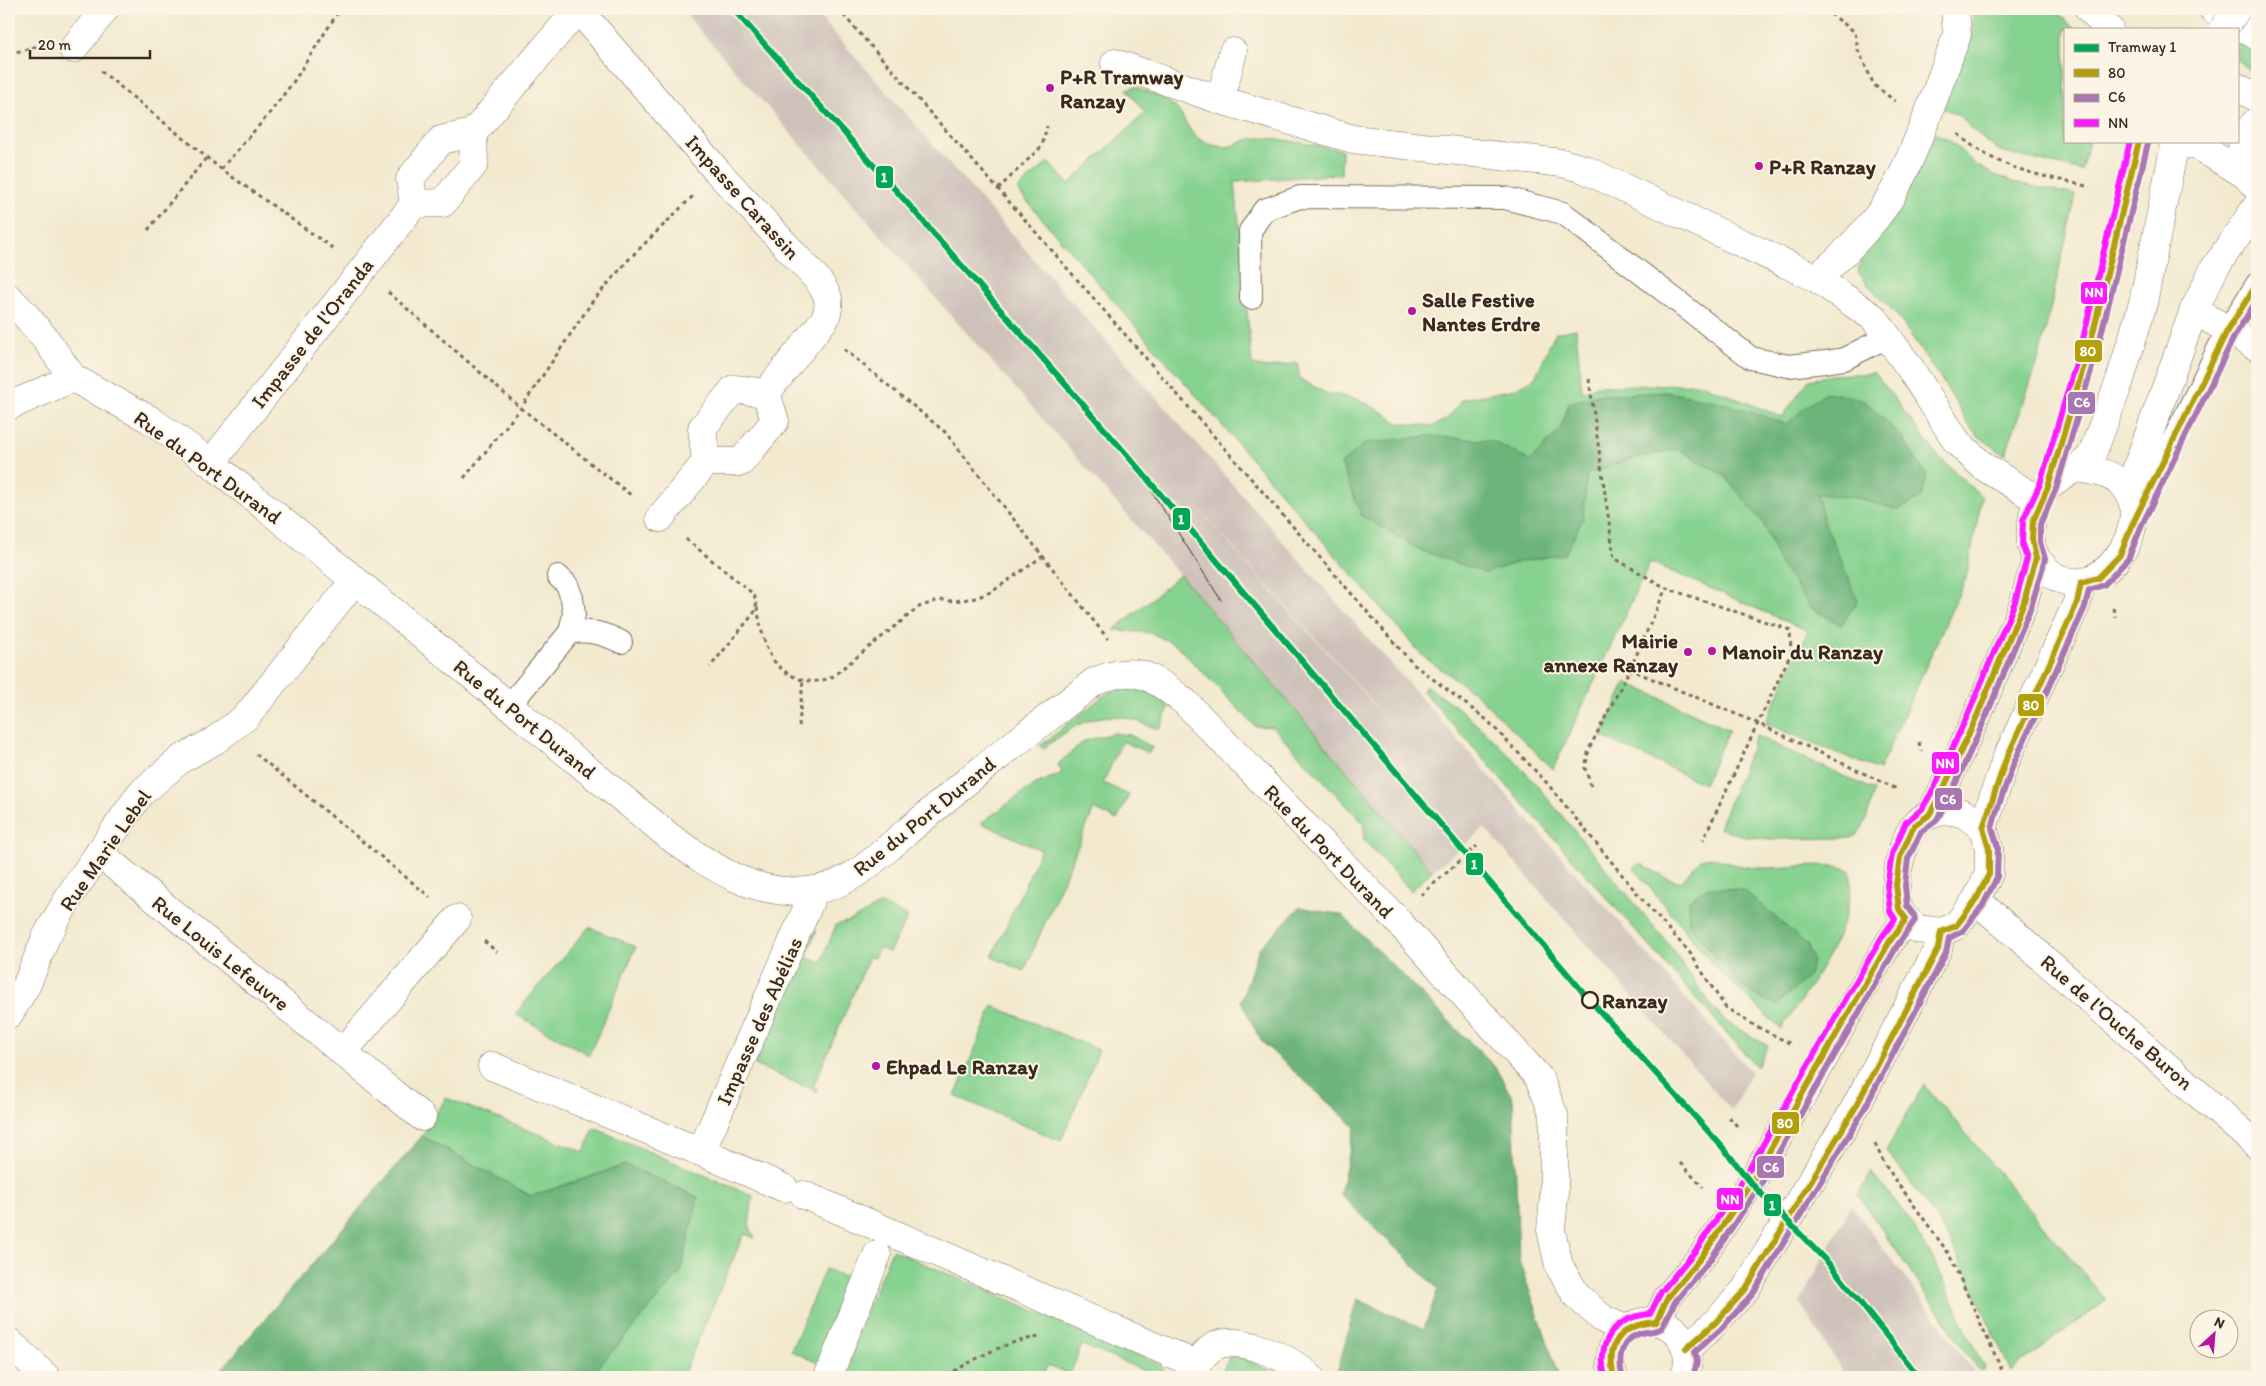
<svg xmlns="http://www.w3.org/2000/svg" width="2266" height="1386" font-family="Itim,sans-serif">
<rect width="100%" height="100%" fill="#fcf5e5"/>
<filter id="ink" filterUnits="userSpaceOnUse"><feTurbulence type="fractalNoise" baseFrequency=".02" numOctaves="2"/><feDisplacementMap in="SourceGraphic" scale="10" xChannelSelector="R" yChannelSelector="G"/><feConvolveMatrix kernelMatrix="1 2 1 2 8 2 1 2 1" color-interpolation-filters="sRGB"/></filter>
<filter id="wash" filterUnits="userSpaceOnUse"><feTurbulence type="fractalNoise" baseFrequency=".0096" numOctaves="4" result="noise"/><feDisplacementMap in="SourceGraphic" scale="20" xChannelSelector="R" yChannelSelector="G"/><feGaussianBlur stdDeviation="1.12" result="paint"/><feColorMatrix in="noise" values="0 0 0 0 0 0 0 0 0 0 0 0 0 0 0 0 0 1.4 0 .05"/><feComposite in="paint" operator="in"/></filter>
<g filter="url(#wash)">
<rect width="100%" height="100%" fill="#f2e9cf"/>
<!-- industrial -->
<g fill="#cec1ba" fill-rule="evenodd">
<path d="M681 9H813L1751 1072 1732 1111 1485 828 1432 871 1180 575ZM1145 450 1301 622 1376 706H1375Z"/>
<path d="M1851 1205 1967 1361 1978 1377H1846L1800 1303Z"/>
</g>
<!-- green -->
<g fill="#86d290" stroke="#607e57">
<path d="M1973 9H2054L2075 29H2065V141H2089L2081 171 2000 151 1984 140 1958 115 1941 107 1972 38Z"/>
<path d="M2256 9 2257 70 2254 74 2237 60V35Z"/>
<path d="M1136 87C1149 93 1167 98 1177 109 1186 120 1189 135 1203 141 1234 156 1237 137 1262 138 1288 139 1316 146 1342 150L1341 174 1235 182 1252 365 1268 368 1297 363 1300 379 1326 393 1358 399 1384 413 1398 423 1433 426 1447 419 1463 399 1515 389 1535 378 1555 333 1576 329 1582 392 1596 386 1701 384 1782 417 1809 380 1832 375 1875 373 1937 455 1982 497 1966 578 1879 770 1765 723 1808 631 1650 562 1553 769 1476 694 1423 656 1017 190 1048 162 1069 184 1145 113 1127 89Z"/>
<path d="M1930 131 1948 139 1976 165 1993 174 2016 183 2076 195 2039 358 2005 455 1978 436 1968 424 1947 388 1897 315 1874 292 1858 272 1862 253Z"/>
<path d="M1180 575 1432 871 1411 891 1364 840V824L1273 727 1255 726 1176 645 1151 633 1114 630Z"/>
<path d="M1626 682 1729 730 1704 784 1601 736Z"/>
<path d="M1426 686 1457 707 1496 742 1529 776 1670 946 1714 1009 1725 1021 1768 1046 1757 1067 1423 691Z"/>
<path d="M1136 688 1158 697 1169 707 1160 729C1148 727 1139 720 1127 718 1093 710 1068 730 1043 749L1040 746 1107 693 1120 689Z"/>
<path d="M1114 733 1130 735 1152 747 1149 753 1122 741 1103 783 1129 795 1117 820 1094 809 1024 971 992 957 1041 850 981 823 1034 785 1062 773 1058 764 1084 741Z"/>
<path d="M1756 736 1874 790C1870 804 1866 834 1850 838L1770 839 1747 837 1719 828Z"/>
<path d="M1711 857C1728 863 1743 868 1761 868 1790 869 1823 860 1850 870 1859 921 1808 989 1781 1029L1715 967 1634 868 1639 863 1667 878 1681 882 1701 859Z"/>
<path d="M881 904 908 917 889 952 879 948 874 958 869 957 813 1087 818 1089 817 1092 755 1065 807 932 817 930 806 957 821 963 836 925 850 921Z"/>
<path d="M589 927 636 947 589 1055 515 1014Z"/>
<path d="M993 1006 1099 1050 1061 1141 955 1096Z"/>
<path d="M1924 1084 2106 1300 2011 1370C1992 1335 1979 1298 1961 1262 1941 1221 1914 1186 1886 1151Z"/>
<path d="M446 1098 584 1152 594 1128 753 1196 749 1225 755 1238 744 1234 682 1377H590L681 1272 625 1165 531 1196 422 1136Z"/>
<path d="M1871 1172C1891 1195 1910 1219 1925 1245 1949 1285 1963 1329 1985 1369L1980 1372 1858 1195Z"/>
<path d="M892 1250 1160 1364 1169 1377H1159L1082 1345 1070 1374 1048 1365 1042 1377H838Z"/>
<path d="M825 1269 854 1280 820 1364 791 1351Z"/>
<path d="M1238 1357 1286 1377H1219L1229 1358Z"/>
</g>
<!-- forest -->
<g fill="#6cb47a" stroke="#546f4c">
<path d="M1666 392 1720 402 1787 424 1806 407 1827 392 1864 400 1901 436 1927 476 1921 498 1898 510 1857 498 1817 494 1824 521 1858 601 1841 625 1811 608 1780 564 1763 523 1725 476 1678 449 1628 460 1587 474 1583 519 1565 554 1519 562 1485 573 1420 550 1361 515 1341 464 1365 443 1429 436 1493 441 1530 461 1560 430 1569 403 1598 395Z"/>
<path d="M1709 887 1744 890 1806 944 1813 962 1809 975 1777 1005 1751 994 1721 963 1689 924V900Z"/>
<path d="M1300 907 1342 915 1495 1067 1513 1099 1519 1261 1560 1377H1332L1338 1369 1357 1299 1424 1329 1438 1289 1340 1194 1355 1127 1261 1041 1241 1001 1259 948Z"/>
<path d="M422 1136 531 1196 626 1165 698 1197 681 1272 590 1377H215Z"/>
</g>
</g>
<g filter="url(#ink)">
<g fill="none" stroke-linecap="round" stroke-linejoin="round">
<defs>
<g id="service">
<path d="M1251 298 1250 231 1264 210 1300 197 1505 198 1563 213 1751 358 1788 366 1825 362 1844 359 1887 337"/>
<path d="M2048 487 2090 345 2139 141"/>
<path d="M2135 518 2227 331 2257 284"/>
<path d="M570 632C590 630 603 633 621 642"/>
<path d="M509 706 570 632 574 614 572 598 567 585 558 576"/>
</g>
<g id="minor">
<path d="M73 49 105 9"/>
<path d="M1115 63 1220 100 1353 139 1562 163 1584 169 1816 278 1874 318 1910 368 1957 442 1984 467 2040 501"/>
<path d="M2237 87 2257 98"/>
<path d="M1220 100 1233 52"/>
<path d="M2196 145 2246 175"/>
<path d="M414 204 443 203 474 164 473 133"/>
<path d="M1816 278C1837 261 1858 240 1875 219 1899 190 1913 151 1927 117"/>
<path d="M9 298 22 311 47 341 73 378 149 419 211 463 670 837C713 868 758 899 815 890 851 884 878 857 904 834 930 813 954 791 980 771 1017 741 1056 712 1094 682 1136 663 1151 676 1185 702L1395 918 1539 1078 1554 1115V1197L1551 1230 1559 1266 1577 1296 1603 1319 1625 1329"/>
<path d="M2194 310 2257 347"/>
<path d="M9 406 73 378"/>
<path d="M706 462H741L775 421 766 393"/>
<path d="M211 463 414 204 410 179 441 140 473 133 578 9 717 171 817 279C828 294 832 300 825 319L766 393"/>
<path d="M660 518 706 462 702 428 734 389 766 393"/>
<path d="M99 853 422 1117"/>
<path d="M1976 900 2257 1145"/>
<path d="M9 1014 27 984 46 937 72 892 140 794 181 759 214 741 246 717 355 580"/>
<path d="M343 1052 457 919"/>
<path d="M492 1066 701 1152"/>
<path d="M784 1188 701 1152 815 890"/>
<path d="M804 1195 1195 1364"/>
<path d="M9 1342 46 1377"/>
<path d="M828 1377 877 1255"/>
<path d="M1190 1377C1195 1366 1205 1350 1217 1345 1241 1335 1293 1360 1310 1377"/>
</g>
<g id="tertiary">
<path d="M2078 468 2091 457 2120 380 2143 303 2175 143"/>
<path d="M2078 468C2094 471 2108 472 2121 483 2163 517 2093 626 2040 563 2023 543 2031 504 2049 486 2058 478 2067 472 2078 468Z"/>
<path d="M2134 501 2137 467 2194 310 2214 269 2257 206"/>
<path d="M1944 810 1963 813 1983 828 1989 848V874L1976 900 1956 926 1941 932 1917 929C1911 923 1902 917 1899 909 1891 888 1901 844 1914 826 1921 817 1934 813 1944 810Z"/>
<path d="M1929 815 1941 794 1977 716 2023 605 2036 558"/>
<path d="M1983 828 2005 762 2077 603 2081 583"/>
<path d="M1656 1322 1668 1297 1703 1255 1751 1183 1819 1067 1856 999 1890 941 1906 919"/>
<path d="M1686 1349 1715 1323 1745 1290 1854 1110 1938 949 1941 932"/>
<path d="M1614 1377C1595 1328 1661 1299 1684 1343 1689 1354 1689 1367 1684 1377"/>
</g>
<g id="secondary">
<path d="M2257 121C2239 139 2234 170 2257 187"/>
<path d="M2172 141C2184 147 2196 145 2208 141"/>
</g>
<g id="trunk">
<path d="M2089 9 2109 29"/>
<path d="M2213 9 2257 36"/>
<path d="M1927 117 1957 35 1955 9"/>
</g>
</defs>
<!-- service casing -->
<use href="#service" stroke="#7b6d5c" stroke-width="24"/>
<!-- minor casing -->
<use href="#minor" stroke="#7b6d5c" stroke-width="29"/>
<!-- tertiary casing -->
<use href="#tertiary" stroke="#7b6d5c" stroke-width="29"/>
<!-- secondary casing -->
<use href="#secondary" stroke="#7b6d5c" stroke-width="29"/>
<!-- trunk casing -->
<use href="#trunk" stroke="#7b6d5c" stroke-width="29"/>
<!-- path -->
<g stroke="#7b6d5c" stroke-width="3" stroke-dasharray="4 4" stroke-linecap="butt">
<path d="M838 9 998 189 1413 664 1487 720 1546 782 1646 904 1690 953 1725 1007 1750 1023 1791 1044"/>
<path d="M1824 9 1855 32 1858 50 1874 85 1895 101"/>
<path d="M9 54 38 46"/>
<path d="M101 71 221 169 334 249"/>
<path d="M1958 134C1999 171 2039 174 2090 187"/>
<path d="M221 169 269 114 294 81 340 9"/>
<path d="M998 189 1042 146 1047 126"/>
<path d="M148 230 207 157"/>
<path d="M388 292 521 408 632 496"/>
<path d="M844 349 945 432 1108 639"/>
<path d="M1589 379 1614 558 1666 588"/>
<path d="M464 478 521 408 592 302 630 258 693 196"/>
<path d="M686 539 752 593C758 600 757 605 754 613L710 667"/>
<path d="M757 607C763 637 765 665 797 678 809 683 820 682 832 677L919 607 939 600 954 601 976 598 993 591 1043 556"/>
<path d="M2113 608 2115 617"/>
<path d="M1629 669 1757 723 1899 790"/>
<path d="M799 726 803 680"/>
<path d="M1919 742 1921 751"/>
<path d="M256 754 430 897"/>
<path d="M1591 786 1585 768 1589 749 1632 665 1666 588 1790 630 1791 653 1703 840"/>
<path d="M1421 895 1477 846"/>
<path d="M484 941 497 952"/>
<path d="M1729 1117 1738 1127"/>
<path d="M1875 1144 1885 1165 1949 1254 2005 1377"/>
<path d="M1680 1163 1703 1187"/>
<path d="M867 1372 893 1377"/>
<path d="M939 1377 947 1375C978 1358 1006 1340 1042 1337"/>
</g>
<!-- service -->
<use href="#service" stroke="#fff" stroke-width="22"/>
<!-- minor -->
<use href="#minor" stroke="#fff" stroke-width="28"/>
<!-- tertiary -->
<use href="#tertiary" stroke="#fff" stroke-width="28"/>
<!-- secondary -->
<use href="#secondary" stroke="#fff" stroke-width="28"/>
<!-- trunk -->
<use href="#trunk" stroke="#fff" stroke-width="28"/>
<!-- tram -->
<path stroke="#3b2a1e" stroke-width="1" d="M1133 462 1221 600"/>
<defs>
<path id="secondary-bridge" d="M2223 29 2237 9"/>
</defs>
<!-- secondary-bridge casing -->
<use href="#secondary-bridge" stroke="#7b6d5c" stroke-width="29" stroke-linecap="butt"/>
<!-- secondary-bridge -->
<use href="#secondary-bridge" stroke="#fff" stroke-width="28"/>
<defs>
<g id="bus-1">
<path d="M2036 558 2032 539 2033 521 2048 487 2090 345 2139 141"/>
<path d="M2081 583 2098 578 2120 555 2134 521 2227 331 2257 284"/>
<path d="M1983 828 2005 762 2077 603 2081 583"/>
<path d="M1906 919 1899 909 1896 885 1900 857 1914 826 1929 815 1941 794 1977 716 2023 605 2036 558"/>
<path d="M1941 932 1956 926 1976 900 1989 874V848L1983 828"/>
<path d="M1656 1322 1668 1297 1703 1255 1751 1183 1890 941 1906 919"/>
<path d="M1686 1349 1715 1323 1745 1290 1854 1110 1938 949 1941 932"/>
<path d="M1614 1377C1605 1342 1622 1325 1656 1322"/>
</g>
<g id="bus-2">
<path d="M1622 1375C1617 1354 1623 1336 1646 1332 1652 1331 1657 1331 1662 1328L1675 1302 1710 1260 1759 1187 1897 946 1915 920 1914 915 1907 906 1905 885 1908 859 1921 832 1936 821 1949 798 1985 719 2031 607 2045 559 2040 542V525L2056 489 2098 347 2148 143"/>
<path d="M1693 1377 1697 1362 1695 1352 1721 1329 1752 1295 1861 1115 1946 953 1949 938 1963 931 1983 905 1997 877 1998 847 1992 828 1997 810 2013 765 2085 607 2089 590 2104 585 2128 559 2142 525 2235 335 2257 300"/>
</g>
<path id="bus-3" d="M1605 1377C1596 1342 1614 1317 1650 1314L1661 1292 1696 1250 1744 1178 1848 995 1882 937 1895 919 1890 911 1887 885 1892 854 1906 822 1922 809 1933 790 1969 712 2015 602 2027 558 2022 545 2023 520 2040 484 2082 343 2130 141"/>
</defs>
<!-- bus-1 casing -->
<use href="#bus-1" stroke="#fcf5e5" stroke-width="10"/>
<!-- bus-2 casing -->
<use href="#bus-2" stroke="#fcf5e5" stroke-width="10"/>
<!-- bus-3 casing -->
<use href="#bus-3" stroke="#fcf5e5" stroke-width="10"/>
<!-- bus-1 -->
<use href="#bus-1" stroke="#b19f0c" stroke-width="6"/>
<!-- bus-2 -->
<use href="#bus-2" stroke="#a877b2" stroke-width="6"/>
<!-- bus-3 -->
<use href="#bus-3" stroke="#f91aff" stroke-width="6"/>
<defs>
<path id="tram-1" d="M733 9 909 205 1133 462 1588 998 1725 1150 1751 1183 1832 1267 1919 1377"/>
</defs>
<!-- tram-1 casing -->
<use href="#tram-1" stroke="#fcf5e5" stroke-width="10"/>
<!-- tram-1 -->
<use href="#tram-1" stroke="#00a754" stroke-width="6"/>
</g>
</g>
<!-- markers -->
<g fill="#b5179e" stroke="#fcf5e5" stroke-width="2">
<circle cx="1050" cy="88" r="5"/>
<circle cx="1759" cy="166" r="5"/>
<circle cx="1412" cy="311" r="5"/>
<circle cx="1712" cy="651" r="5"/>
<circle cx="1688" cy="652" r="5"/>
<circle cx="876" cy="1066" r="5"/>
</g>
<circle fill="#fcf5e5" stroke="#3b2a1e" stroke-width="2.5" cx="1590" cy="1000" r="8"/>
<g text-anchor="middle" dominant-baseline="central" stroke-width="4" stroke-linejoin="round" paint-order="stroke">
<!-- poi labels -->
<g font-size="21" font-weight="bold" fill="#3b2a1e" stroke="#fcf5e5" text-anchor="start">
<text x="1060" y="76">P+R Tramway<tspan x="1060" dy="24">Ranzay</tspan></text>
<text x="1769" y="166">P+R Ranzay</text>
<text x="1422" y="299">Salle Festive<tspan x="1422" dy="24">Nantes Erdre</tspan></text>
<text x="1678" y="640" text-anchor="end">Mairie<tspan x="1678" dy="24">annexe Ranzay</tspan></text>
<text x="1722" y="651">Manoir du Ranzay</text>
<text x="886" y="1066">Ehpad Le Ranzay</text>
</g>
<!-- street labels -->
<g font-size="21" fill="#3b2a1e" stroke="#fcf5e5">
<text transform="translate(743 197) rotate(48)">Impasse Carassin</text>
<text transform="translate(312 333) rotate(-52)">Impasse de l'Oranda</text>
<text transform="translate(208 467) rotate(36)">Rue du Port Durand</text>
<text transform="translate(525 719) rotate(39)">Rue du Port Durand</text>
<text transform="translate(924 816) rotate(-39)">Rue du Port Durand</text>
<text transform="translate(105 850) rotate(-55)">Rue Marie Lebel</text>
<text transform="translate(1329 851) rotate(46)">Rue du Port Durand</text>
<text transform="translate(221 953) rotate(39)">Rue Louis Lefeuvre</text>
<text transform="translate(759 1021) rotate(-66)">Impasse des Abélias</text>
<text transform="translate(2117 1022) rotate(41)">Rue de l'Ouche Buron</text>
</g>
<!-- stop labels -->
<g font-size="21" font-weight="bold" fill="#3b2a1e" stroke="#fcf5e5" text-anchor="start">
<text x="1602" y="1000">Ranzay</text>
</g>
</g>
<g stroke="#fcf5e5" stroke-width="2">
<rect x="875" y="165" width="19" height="24" rx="5" fill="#00a754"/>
<rect x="2080" y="281" width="28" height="24" rx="5" fill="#f91aff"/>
<rect x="2074" y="339" width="29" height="24" rx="5" fill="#b19f0c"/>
<rect x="2067" y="391" width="29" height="24" rx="5" fill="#a877b2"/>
<rect x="1172" y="507" width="19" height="24" rx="5" fill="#00a754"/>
<rect x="2017" y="693" width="28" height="24" rx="5" fill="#b19f0c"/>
<rect x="1931" y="751" width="29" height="24" rx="5" fill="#f91aff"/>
<rect x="1934" y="787" width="29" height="24" rx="5" fill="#a877b2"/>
<rect x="1465" y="852" width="19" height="24" rx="5" fill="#00a754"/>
<rect x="1771" y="1111" width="29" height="24" rx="5" fill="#b19f0c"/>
<rect x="1756" y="1155" width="29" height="24" rx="5" fill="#a877b2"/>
<rect x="1716" y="1187" width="28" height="24" rx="5" fill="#f91aff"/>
<rect x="1763" y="1193" width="19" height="24" rx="5" fill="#00a754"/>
</g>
<g font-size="14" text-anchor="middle" font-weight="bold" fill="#fff">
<text x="884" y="182">1</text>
<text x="2094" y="297">NN</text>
<text x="2088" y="356">80</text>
<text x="2082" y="407">C6</text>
<text x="1181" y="524">1</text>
<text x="2031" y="710">80</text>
<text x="1945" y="768">NN</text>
<text x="1948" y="804">C6</text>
<text x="1474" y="869">1</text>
<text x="1785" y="1128">80</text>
<text x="1771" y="1172">C6</text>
<text x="1730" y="1204">NN</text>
<text x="1772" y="1210">1</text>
</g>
<!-- margin -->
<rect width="2266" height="1386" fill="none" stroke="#fcf5e5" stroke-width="30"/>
<!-- legend -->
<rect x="2064" y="28" width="175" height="115" fill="#fcf5e5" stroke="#afa495"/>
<rect x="2074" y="44" width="25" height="8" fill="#00a754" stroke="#afa495"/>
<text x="2108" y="52" font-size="15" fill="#3b2a1e">Tramway 1</text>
<rect x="2074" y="69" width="25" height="8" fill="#b19f0c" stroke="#afa495"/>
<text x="2108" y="78" font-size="15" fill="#3b2a1e">80</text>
<rect x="2074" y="94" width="25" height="8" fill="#a877b2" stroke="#afa495"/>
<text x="2108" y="102" font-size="15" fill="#3b2a1e">C6</text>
<rect x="2074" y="119" width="25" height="8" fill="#f91aff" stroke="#afa495"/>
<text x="2108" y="128" font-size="15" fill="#3b2a1e">NN</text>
<!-- north arrow -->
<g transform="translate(2214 1334) rotate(26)"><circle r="24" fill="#fcf5e5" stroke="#afa495"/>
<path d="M0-4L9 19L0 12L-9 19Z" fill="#b5179e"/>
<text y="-8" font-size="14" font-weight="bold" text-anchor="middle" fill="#3b2a1e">N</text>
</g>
<!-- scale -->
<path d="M30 50v8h120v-8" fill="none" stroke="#3b2a1e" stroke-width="2.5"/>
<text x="38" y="50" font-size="15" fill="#3b2a1e" stroke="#fcf5e5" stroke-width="4" paint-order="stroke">20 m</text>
</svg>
